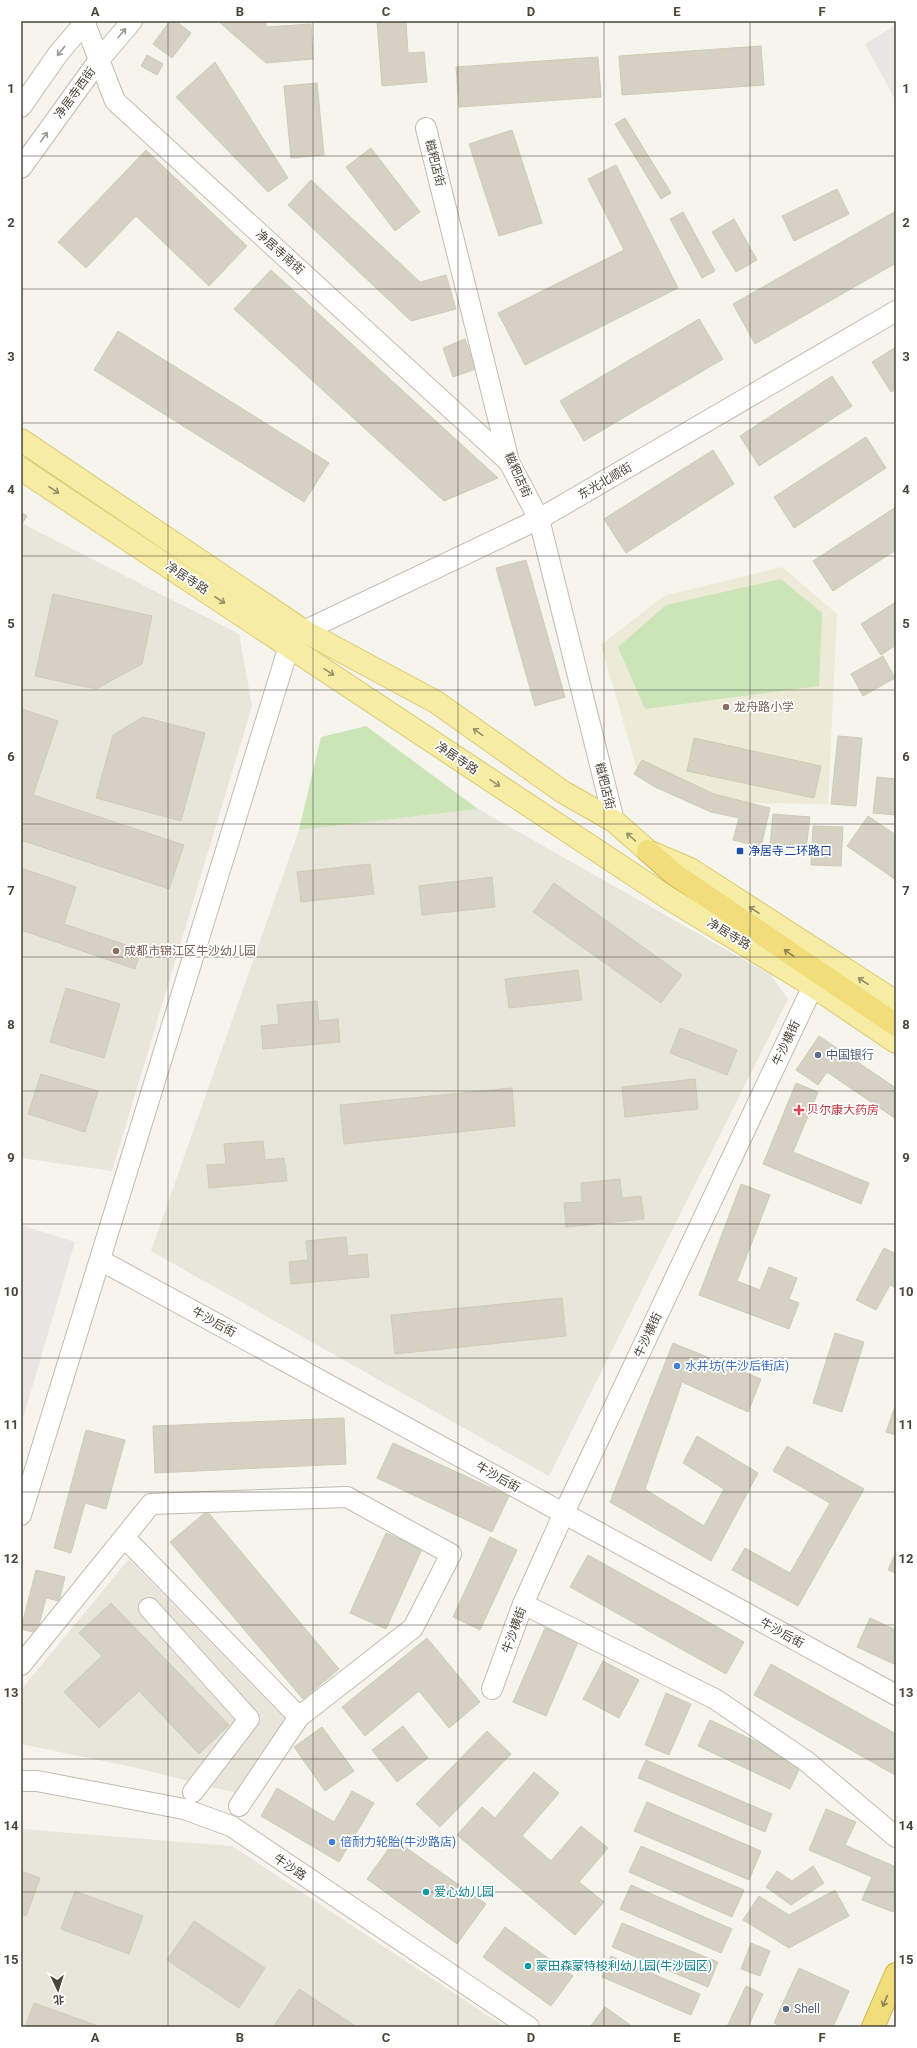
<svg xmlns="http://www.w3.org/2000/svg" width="917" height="2048" font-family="Roboto,'Noto Sans SC',sans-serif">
<rect width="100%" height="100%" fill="#f5f4ed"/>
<!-- residential -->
<g fill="#e8e6db">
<path d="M21 523 239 634 252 706 112 1171 21 1158Z"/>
<path d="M478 809 771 975 788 999 549 1476 151 1251 299 830Z"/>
<path d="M129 1559 287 1721 236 1793 137 1768 21 1744V1690Z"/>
<path d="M21 1829 232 1846 505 2027H21Z"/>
</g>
<!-- education -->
<path fill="#edead8" d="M782 567 837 614 828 804 701 802 637 769 601 645 664 596Z"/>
<!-- green -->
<g fill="#cbe5b9">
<path d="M781 579 822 613 819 686 645 709 618 647 666 605Z"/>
<path d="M366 726 478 809 299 830 321 737Z"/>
</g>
<!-- parking -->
<g fill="#e7e6e3">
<path d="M896 25V101L865 44Z"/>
<path d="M21 1225 75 1242 21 1425Z"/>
</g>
<!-- building -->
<g fill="#d6d1c3" stroke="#d0cab7">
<path d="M170 21H176L191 33 172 58 153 44Z"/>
<path d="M218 21H266V27L311 24 313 59 266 63Z"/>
<path d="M377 21H406L408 53 424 52 427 82 382 86Z"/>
<path d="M761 46 764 85 622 95 619 56Z"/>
<path d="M147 55 163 64 157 75 141 66Z"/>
<path d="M598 57 601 97 459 107 456 67Z"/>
<path d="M215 62 288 178 268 192 176 97Z"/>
<path d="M317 83 324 155 291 158 284 86Z"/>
<path d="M625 118 671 193 661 199 615 124Z"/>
<path d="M512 130 542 223 499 236 469 144Z"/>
<path d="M371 148 420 212 395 231 346 167Z"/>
<path d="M146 150 247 246 209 286 136 216 86 268 58 242Z"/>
<path d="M616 165 678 288 525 365 498 313 624 250 588 179Z"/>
<path d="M311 180 420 282 446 275 456 309 411 321 288 205Z"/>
<path d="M837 189 849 214 794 241 782 216Z"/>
<path d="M896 211V263L755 344 733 304Z"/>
<path d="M683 212 715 271 702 278 670 219Z"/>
<path d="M734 219 757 260 736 272 712 232Z"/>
<path d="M271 270 498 478 444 501 234 309Z"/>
<path d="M699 319 723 359 584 441 560 401Z"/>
<path d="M118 331 329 463 304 502 94 370Z"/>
<path d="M465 339 476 369 453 377 443 348Z"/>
<path d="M896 347V389L891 392 872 362Z"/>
<path d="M832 376 852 406 759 466 740 436Z"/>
<path d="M866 437 886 468 794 528 774 497Z"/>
<path d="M713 450 734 484 626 553 604 519Z"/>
<path d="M896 507V550L833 591 813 561Z"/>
<path d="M21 512 27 516 21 525Z"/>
<path d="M526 560 565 697 535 706 496 568Z"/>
<path d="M53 594 152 616 142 664 96 689 35 676Z"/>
<path d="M896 602V645L881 655 861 624Z"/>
<path d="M883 656 895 678 863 696 851 674Z"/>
<path d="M22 709 58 721 33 795 184 845 169 889 21 840Z"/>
<path d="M143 717 205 733 181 821 96 798 113 735Z"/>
<path d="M838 736 862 738 856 806 831 804Z"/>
<path d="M694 738 821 766 814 798 687 771Z"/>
<path d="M642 760 714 794 770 808 761 847 733 840 739 818 711 812 655 787 634 774Z"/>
<path d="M877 777 896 779V815L873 813Z"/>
<path d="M773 814 810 817 806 849 770 845Z"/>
<path d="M868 816 896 835V880L847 846Z"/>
<path d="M813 826 843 827 841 866 811 865Z"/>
<path d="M370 864 374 894 301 902 297 872Z"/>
<path d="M21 868 76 887 64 924 141 950 135 969 21 930Z"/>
<path d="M492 877 495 907 422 915 419 886Z"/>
<path d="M554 883 682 975 661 1003 533 912Z"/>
<path d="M578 970 582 1000 509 1008 505 979Z"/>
<path d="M66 988 120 1004 104 1058 50 1042Z"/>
<path d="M317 1001 319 1021 338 1019 340 1042 263 1049 261 1026 279 1024 277 1005Z"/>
<path d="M680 1028 737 1050 727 1075 670 1053Z"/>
<path d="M819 1036 896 1088V1119L827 1072 818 1085 796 1070Z"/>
<path d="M41 1074 98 1091 85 1132 28 1114Z"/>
<path d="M695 1079 698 1109 625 1117 622 1087Z"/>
<path d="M796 1083 818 1092 793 1152 869 1183 861 1204 763 1164Z"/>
<path d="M512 1088 515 1126 344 1144 340 1105Z"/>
<path d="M263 1141 265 1160 284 1158 287 1181 209 1188 207 1165 226 1164 224 1144Z"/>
<path d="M620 1179 622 1198 641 1196 644 1219 566 1227 564 1203 582 1202 581 1183Z"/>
<path d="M741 1184 770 1195 737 1281 760 1290 769 1267 797 1278 789 1299 799 1303 789 1329 699 1295Z"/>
<path d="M346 1237 348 1256 367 1254 369 1277 291 1284 289 1262 308 1260 306 1241Z"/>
<path d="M884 1248 896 1254V1288L890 1285 876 1310 856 1300Z"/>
<path d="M562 1298 566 1336 395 1354 391 1315Z"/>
<path d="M835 1333 864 1342 842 1412 813 1403Z"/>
<path d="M673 1343 761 1379 748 1412 682 1382 645 1489 704 1526 724 1489 683 1463 697 1436 758 1473 711 1561 610 1502Z"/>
<path d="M896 1404V1435L886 1432Z"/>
<path d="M344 1418 346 1464 155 1473 153 1426Z"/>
<path d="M86 1430 125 1440 106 1509 85 1503 71 1553 54 1548Z"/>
<path d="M393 1443 509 1496 492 1532 377 1478Z"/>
<path d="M787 1446 864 1489 798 1606 732 1570 745 1548 790 1573 830 1503 773 1471Z"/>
<path d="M207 1511 339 1669 303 1699 170 1542Z"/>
<path d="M386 1533 422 1549 386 1629 350 1613Z"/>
<path d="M490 1537 517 1550 480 1630 453 1617Z"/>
<path d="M896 1552V1573L888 1570Z"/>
<path d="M588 1555 744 1642 726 1674 570 1587Z"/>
<path d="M36 1570 65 1577 59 1601 46 1598 37 1633 21 1629Z"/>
<path d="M111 1603 229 1725 199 1754 139 1691 99 1728 64 1692 102 1656 79 1633Z"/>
<path d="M870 1618 896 1630V1665L857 1647Z"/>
<path d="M545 1628 578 1642 546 1716 513 1702Z"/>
<path d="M427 1638 480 1702 449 1728 419 1691 365 1736 342 1707Z"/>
<path d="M603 1661 639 1680 619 1718 583 1699Z"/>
<path d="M771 1664 896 1734 895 1775 754 1695Z"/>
<path d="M666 1693 691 1704 669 1755 645 1745Z"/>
<path d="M710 1720 802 1763 790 1789 698 1746Z"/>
<path d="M403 1726 428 1758 397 1782 372 1750Z"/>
<path d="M322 1727 354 1771 325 1791 294 1747Z"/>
<path d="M487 1731 511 1754 440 1827 416 1804Z"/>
<path d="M646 1760 772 1814 765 1832 638 1778Z"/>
<path d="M534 1772 559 1793 522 1836 551 1861 581 1826 608 1848 579 1882 604 1902 575 1935 457 1835 482 1807 495 1818Z"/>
<path d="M277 1788 334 1822 352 1791 374 1803 339 1862 261 1816Z"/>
<path d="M647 1802 761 1851 749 1880 634 1831Z"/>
<path d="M826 1809 856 1822 845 1845 896 1867V1904L893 1912 862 1900 872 1877 809 1850Z"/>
<path d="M395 1840 486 1904 457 1944 367 1879Z"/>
<path d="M641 1846 744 1890 732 1917 629 1872Z"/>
<path d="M813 1866 824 1883 791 1905 766 1887 777 1871 792 1881Z"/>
<path d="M21 1871 40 1878 26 1916 21 1914Z"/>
<path d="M631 1885 732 1929 721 1953 620 1909Z"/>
<path d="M835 1890 849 1916 789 1948 743 1920 759 1896 789 1915Z"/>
<path d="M75 1891 143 1916 129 1954 61 1929Z"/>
<path d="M194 1921 265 1968 239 2008 167 1960Z"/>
<path d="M622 1923 718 1962 708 1987 612 1947Z"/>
<path d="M505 1927 573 1976 551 2006 483 1957Z"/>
<path d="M751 1943 770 1951 760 1976 741 1969Z"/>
<path d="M611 1956 700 1994 691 2015 602 1977Z"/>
<path d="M799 1968 849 1991 833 2027H783L774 2023Z"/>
<path d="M746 1986 763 1994 748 2027H727Z"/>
<path d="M299 1989 357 2027H273Z"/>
<path d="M34 2003 101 2027H25Z"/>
<path d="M605 2007 633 2027H590Z"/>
</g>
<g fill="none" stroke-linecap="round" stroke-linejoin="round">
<defs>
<g id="minor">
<path d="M84 21 115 101 509 462"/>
<path d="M21 107 58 54 86 21"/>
<path d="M426 128 509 462 539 519 614 821"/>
<path d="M21 168 99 60 132 21"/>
<path d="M304 631 539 519 896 311"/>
<path d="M100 1260 896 1695"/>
<path d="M21 1515 289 646"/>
<path d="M125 1538 299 1717"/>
<path d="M523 1604 715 1699 806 1761 896 1837"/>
<path d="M149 1608 249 1719 193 1792"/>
<path d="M21 1665 151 1504 347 1497 451 1554 413 1628 299 1717 239 1806"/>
<path d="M492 1689 523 1604 564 1513 813 986"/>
<path d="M21 1781H37L184 1809 231 1826 529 2027"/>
</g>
<g id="major">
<path d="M21 440 304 631 436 702 563 792 614 821 648 851 690 869 896 1002"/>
<path d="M21 469 670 899 813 986 896 1042"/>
</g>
<g id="highway">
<path d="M648 851 674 874 896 1025"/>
<path d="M873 2027 896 1974"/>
</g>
</defs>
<!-- minor casing -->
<use href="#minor" stroke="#c0bdb0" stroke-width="22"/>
<!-- major casing -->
<use href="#major" stroke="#dbcc75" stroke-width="24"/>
<!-- highway casing -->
<use href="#highway" stroke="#d2b54a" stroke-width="24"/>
<!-- minor -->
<use href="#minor" stroke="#fff" stroke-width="20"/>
<!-- major -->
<use href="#major" stroke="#f6eca4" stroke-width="22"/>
<!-- highway -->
<use href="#highway" stroke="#f2dd7b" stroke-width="22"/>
</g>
<!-- one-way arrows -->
<defs><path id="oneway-shaft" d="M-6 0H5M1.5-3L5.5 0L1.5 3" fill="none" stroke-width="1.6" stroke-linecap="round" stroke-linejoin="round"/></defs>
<g stroke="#9b9993">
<use href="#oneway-shaft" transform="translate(122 33) rotate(-50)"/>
<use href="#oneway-shaft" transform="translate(61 51) rotate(128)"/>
<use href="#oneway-shaft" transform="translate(44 137) rotate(-54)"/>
</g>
<g stroke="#97916a">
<use href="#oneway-shaft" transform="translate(54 490) rotate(33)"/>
<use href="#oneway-shaft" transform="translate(220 600) rotate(33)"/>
<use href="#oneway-shaft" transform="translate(329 672) rotate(34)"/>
<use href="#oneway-shaft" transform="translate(478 732) rotate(-144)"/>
<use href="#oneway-shaft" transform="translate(495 783) rotate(34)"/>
<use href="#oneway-shaft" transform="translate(631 837) rotate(-138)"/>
<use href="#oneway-shaft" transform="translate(754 910) rotate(-147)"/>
<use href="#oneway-shaft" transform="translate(863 981) rotate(-147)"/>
</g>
<g stroke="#8d8254">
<use href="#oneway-shaft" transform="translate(789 953) rotate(-145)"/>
<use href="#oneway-shaft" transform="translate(885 2001) rotate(113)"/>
</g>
<!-- grid -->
<path fill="none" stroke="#49463a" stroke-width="1" stroke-opacity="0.55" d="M168 21V2027M313 21V2027M458 21V2027M604 21V2027M750 21V2027M21 156H896M21 289H896M21 423H896M21 556H896M21 690H896M21 824H896M21 957H896M21 1091H896M21 1224H896M21 1358H896M21 1492H896M21 1625H896M21 1759H896M21 1892H896"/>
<!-- markers -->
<g fill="#8d6e63" stroke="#fff" stroke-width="1.5">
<circle cx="726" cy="707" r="4"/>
<circle cx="116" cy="951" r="4"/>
</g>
<rect fill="#1a4fb4" stroke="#fff" stroke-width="1.5" x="736" y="847" width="8" height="8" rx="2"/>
<g fill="#5c6f8a" stroke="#fff" stroke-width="1.5">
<circle cx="818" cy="1055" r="4"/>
<circle cx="786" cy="2009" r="4"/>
</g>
<path fill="#e0444e" stroke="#fff" stroke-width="1.5" d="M797 1104h4v4h4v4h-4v4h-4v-4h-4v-4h4z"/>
<g fill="#3f7fe0" stroke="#fff" stroke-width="1.5">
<circle cx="677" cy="1366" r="4"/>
<circle cx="332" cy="1842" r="4"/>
</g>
<g fill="#0f9aa8" stroke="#fff" stroke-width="1.5">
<circle cx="426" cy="1892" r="4"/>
<circle cx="528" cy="1966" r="4"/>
</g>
<g text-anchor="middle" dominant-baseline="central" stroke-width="3.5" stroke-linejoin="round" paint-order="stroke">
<!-- street labels -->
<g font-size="12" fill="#49463a" stroke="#fff">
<text transform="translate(75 93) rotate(-54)">净居寺西街</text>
<text transform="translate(435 163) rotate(76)">糍粑店街</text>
<text transform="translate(280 252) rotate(42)">净居寺南街</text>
<text transform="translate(518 475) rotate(66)">糍粑店街</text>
<text transform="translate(605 481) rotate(-30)">东光北顺街</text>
<text transform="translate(187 578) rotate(33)">净居寺路</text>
<text transform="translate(457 758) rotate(34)">净居寺路</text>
<text transform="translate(605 786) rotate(76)">糍粑店街</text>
<text transform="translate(729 934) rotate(31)">净居寺路</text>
<text transform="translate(786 1043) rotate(-65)">牛沙横街</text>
<text transform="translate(214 1322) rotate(29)">牛沙后街</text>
<text transform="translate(648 1335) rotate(-65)">牛沙横街</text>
<text transform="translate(498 1477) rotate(29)">牛沙后街</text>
<text transform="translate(514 1630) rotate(-70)">牛沙横街</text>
<text transform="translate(782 1633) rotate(29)">牛沙后街</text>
<text transform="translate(290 1867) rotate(34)">牛沙路</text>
</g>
<!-- education labels -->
<g font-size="12" fill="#785e54" stroke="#fff" text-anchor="start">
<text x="734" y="707">龙舟路小学</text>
<text x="124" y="951">成都市锦江区牛沙幼儿园</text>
</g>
<!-- transit labels -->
<g font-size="12" fill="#164399" stroke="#fff" text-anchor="start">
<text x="748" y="851">净居寺二环路口</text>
</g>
<!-- service labels -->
<g font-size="12" fill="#4e5e75" stroke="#fff" text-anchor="start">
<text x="826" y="1055">中国银行</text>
<text x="794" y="2009">Shell</text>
</g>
<!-- health labels -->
<g font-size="12" fill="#be3a42" stroke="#fff" text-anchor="start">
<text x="807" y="1110">贝尔康大药房</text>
</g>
<!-- shop labels -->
<g font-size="12" fill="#366cbe" stroke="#fff" text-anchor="start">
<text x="685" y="1366">水井坊(牛沙后街店)</text>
<text x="340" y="1842">倍耐力轮胎(牛沙路店)</text>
</g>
<!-- culture labels -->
<g font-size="12" fill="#0d838f" stroke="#fff" text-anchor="start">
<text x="434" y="1892">爱心幼儿园</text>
<text x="536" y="1966">蒙田森蒙特梭利幼儿园(牛沙园区)</text>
</g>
</g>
<!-- border -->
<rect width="917" height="2048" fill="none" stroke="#ffffff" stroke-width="44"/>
<!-- north arrow -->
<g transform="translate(58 1990) rotate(176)" stroke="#ffffff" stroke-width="3" paint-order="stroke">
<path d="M0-3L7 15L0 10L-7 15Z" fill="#49463a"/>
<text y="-6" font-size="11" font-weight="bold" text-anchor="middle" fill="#49463a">北</text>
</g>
<rect x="22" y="22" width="873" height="2004" fill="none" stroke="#49463a" stroke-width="1.5"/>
<g font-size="13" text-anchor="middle" font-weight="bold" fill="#49463a">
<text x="95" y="16">A</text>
<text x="240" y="16">B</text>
<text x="386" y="16">C</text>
<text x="531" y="16">D</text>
<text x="677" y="16">E</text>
<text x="822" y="16">F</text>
<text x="11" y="93">1</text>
<text x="906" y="93">1</text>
<text x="11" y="227">2</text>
<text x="906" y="227">2</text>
<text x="11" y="361">3</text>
<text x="906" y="361">3</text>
<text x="11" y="494">4</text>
<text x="906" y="494">4</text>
<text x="11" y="628">5</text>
<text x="906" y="628">5</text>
<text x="11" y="761">6</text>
<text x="906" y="761">6</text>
<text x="11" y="895">7</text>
<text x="906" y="895">7</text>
<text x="11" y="1029">8</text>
<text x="906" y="1029">8</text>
<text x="11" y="1162">9</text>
<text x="906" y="1162">9</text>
<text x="11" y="1296">10</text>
<text x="906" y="1296">10</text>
<text x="11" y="1429">11</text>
<text x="906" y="1429">11</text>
<text x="11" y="1563">12</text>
<text x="906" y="1563">12</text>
<text x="11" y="1697">13</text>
<text x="906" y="1697">13</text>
<text x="11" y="1830">14</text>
<text x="906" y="1830">14</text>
<text x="11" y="1964">15</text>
<text x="906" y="1964">15</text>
<text x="95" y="2042">A</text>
<text x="240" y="2042">B</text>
<text x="386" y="2042">C</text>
<text x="531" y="2042">D</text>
<text x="677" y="2042">E</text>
<text x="822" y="2042">F</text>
</g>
</svg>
